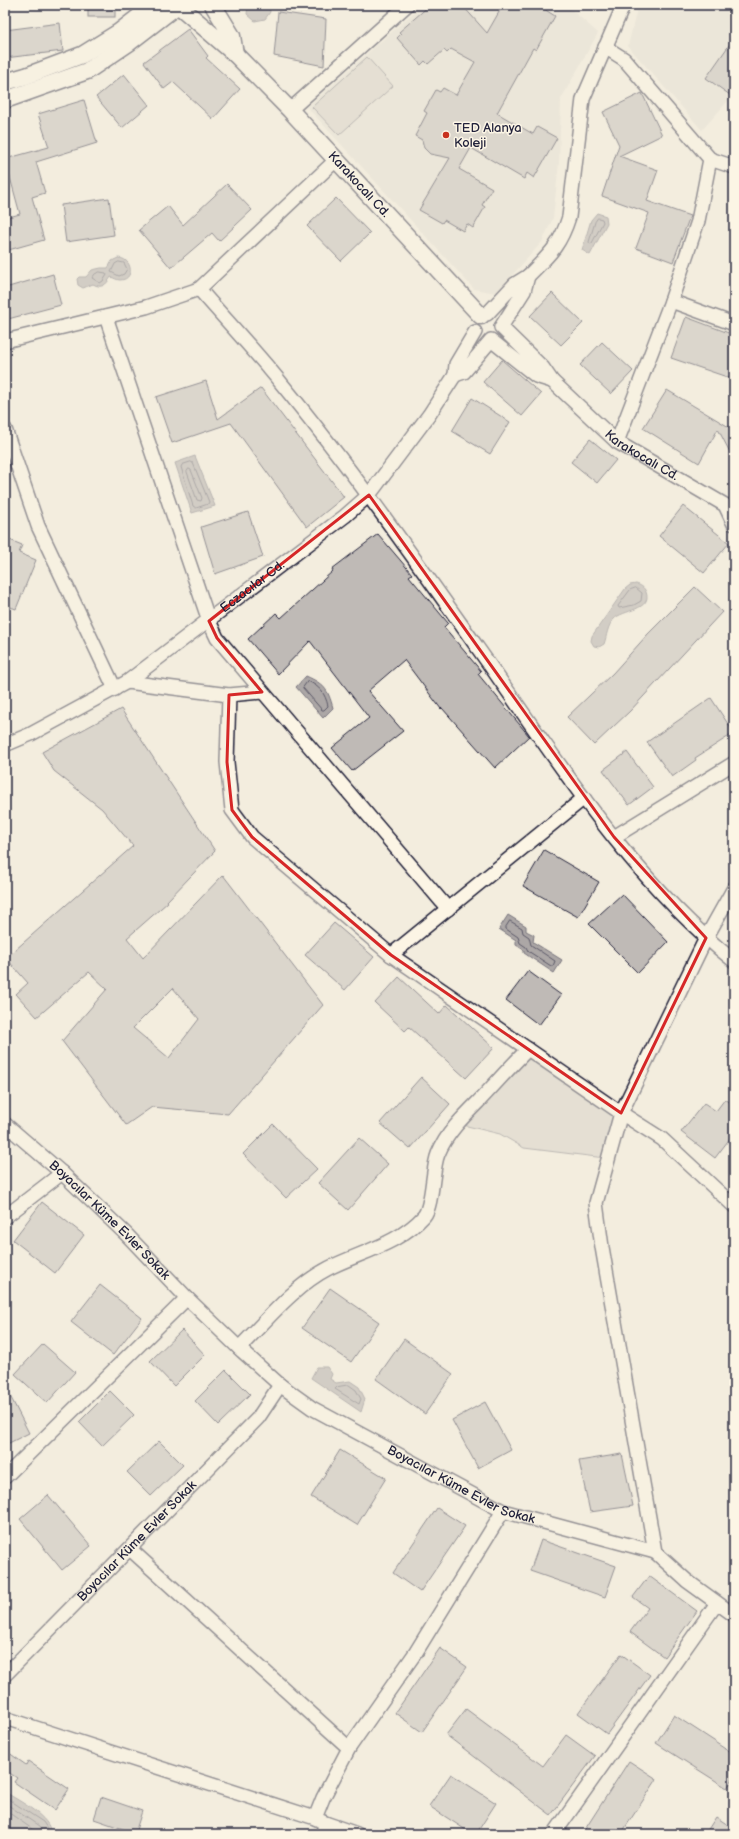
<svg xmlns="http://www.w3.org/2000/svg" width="739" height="1839" font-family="'Balsamiq Sans',sans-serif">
<rect width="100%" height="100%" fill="#f3edde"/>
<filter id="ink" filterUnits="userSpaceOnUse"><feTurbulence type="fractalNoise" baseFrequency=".025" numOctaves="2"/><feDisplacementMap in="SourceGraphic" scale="8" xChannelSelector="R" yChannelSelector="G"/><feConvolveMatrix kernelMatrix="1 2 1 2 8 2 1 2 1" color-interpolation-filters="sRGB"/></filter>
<g filter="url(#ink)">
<!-- built -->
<g fill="#e3ded2">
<path d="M422 5H566L598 33 561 99 559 163 553 218 542 242 496 293 474 289 307 107Z"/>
<path d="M638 5H734V94L702 130 628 46Z"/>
</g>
<!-- green -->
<g fill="#d4cfc6" stroke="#7b7880">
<path d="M367 57 393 86 339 135 312 107Z"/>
<path d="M529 1054 617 1115 605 1158 524 1148 500 1134 463 1125Z"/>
</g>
<!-- water -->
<g fill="#aca7a6" stroke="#75727b">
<path d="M248 5H269L270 12 265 19 255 21 247 14Z"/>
<path d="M597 213 606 216 607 223 590 255 582 250 591 220Z"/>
<path d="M118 258C133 258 135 280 120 280 117 280 114 278 111 277 106 285 102 289 93 284L83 288 78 285 77 279 79 277H86L92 270 101 268H108L112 261Z"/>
<path d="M195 456 215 506 192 513 175 463Z"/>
<path d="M636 584C640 585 644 587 646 592 653 610 622 610 614 619 607 626 607 636 604 644L599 647 594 646 591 641 592 636 625 589 630 585Z"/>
<path d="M306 676C324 684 328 689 333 708L323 718 296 687Z"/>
<path d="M508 915 526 926V931L534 935 533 942 562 960 554 973 524 953V950L516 945V940L499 929Z"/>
<path d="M317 1367H327L332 1374 330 1379 336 1383 350 1381 359 1387 365 1399 361 1412 311 1378Z"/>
<path d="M5 1792C19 1801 51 1817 51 1834H5Z"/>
</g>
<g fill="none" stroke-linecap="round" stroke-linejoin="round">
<!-- shore -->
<g stroke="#595766" stroke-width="1">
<path d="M598 218 602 219 603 222 592 243 590 244 589 242 595 222Z"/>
<path d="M119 262 124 263 127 269 124 274 119 276 111 272 115 264Z"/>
<path d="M100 272 106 273 107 275 103 281 100 283 92 278 95 274Z"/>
<path d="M191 462 193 463 209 502 208 504 196 508 193 506 181 467 182 465Z"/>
<path d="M189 469 191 470 202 498 201 501 197 500 187 472Z"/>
<path d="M636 588 642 593 641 601 634 605 619 608 618 606 630 590Z"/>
<path d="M308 681C320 687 325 693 328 706L324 710H322L303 688Z"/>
<path d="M510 921 522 928 523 933 529 937 531 945 555 961 553 966H551L528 951 526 947 520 943 518 937 506 929V927Z"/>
<path d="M349 1385 356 1390 361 1399 359 1404 335 1389 337 1387Z"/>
<path d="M5 1797 43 1822 47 1828V1834"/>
<path d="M5 1803 39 1826 42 1834"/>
<path d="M5 1810 35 1831 36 1834"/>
</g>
</g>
<!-- building -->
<g fill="#bfbab6" stroke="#22223b" fill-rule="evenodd">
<rect x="88" y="5" width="27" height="12"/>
<path d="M430 5H462L487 33 503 5H547L544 9 555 16 536 50 533 48 497 113 533 134 537 127 557 138 534 178 527 173 524 179 471 148 459 169 492 188 482 205 485 207 473 228 467 224 463 231 444 220 442 223 419 210 450 158 430 154 424 148 422 140 415 136 427 113 424 111 436 90 440 92 443 88 456 95 475 62 451 49 447 53 444 50 428 64 425 61 421 65 397 38 401 34 399 32Z"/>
<path d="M278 12 326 19 324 66 274 56Z"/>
<path d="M60 23 63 51 5 58V30Z"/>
<path d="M188 29 208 56 206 58 240 89 213 119 173 82 164 89 144 62Z"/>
<path d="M734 38V88L730 95 706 78Z"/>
<path d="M124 74 149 105 122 128 96 97Z"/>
<path d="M642 93 662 135 619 156 658 170 647 201 690 216 673 262 636 248 649 213 602 196 619 145 603 112Z"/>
<path d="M84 100 97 143 36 162 45 193 32 197 44 240 5 251V218L20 214 5 159 49 147 38 114Z"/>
<path d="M227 184 252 210 219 241 212 233 171 268 139 230 168 206 183 225Z"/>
<path d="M109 198 114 235 66 242 61 205Z"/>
<path d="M336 198 370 233 341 261 307 226Z"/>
<path d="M53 274 61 305 8 319 5 309V288Z"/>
<path d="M552 293 583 323 561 345 530 316Z"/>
<path d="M686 317 734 335V366L730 378 671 358Z"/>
<path d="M602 342 633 371 611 394 580 365Z"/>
<path d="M502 360 541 394 522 416 483 382Z"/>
<path d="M206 381 218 419 261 388 344 497 307 527 231 423 172 443 156 397Z"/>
<path d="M667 390 734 430V460L718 429 699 463 643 428Z"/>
<path d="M472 398 510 422 490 454 452 431Z"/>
<path d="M590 439 616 460 597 483 571 462Z"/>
<path d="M683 506 729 543 704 573 659 536Z"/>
<path d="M248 512 263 557 215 574 201 527Z"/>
<path d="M378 534 412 574 409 576 448 623 444 627 481 671 478 674 529 736 495 768 442 708 441 709 404 660 368 691 403 731 352 771 332 748 369 718 310 641 278 674 248 639 276 613 281 618 333 571 332 569Z"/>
<path d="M5 538 22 545 19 553 36 560 16 609 5 605Z"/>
<path d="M695 587 722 612 630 711 594 745 567 717 613 673 648 634Z"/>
<path d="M711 698 734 733 695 758 696 760 672 777 647 742Z"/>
<path d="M121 709 215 851 167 901 168 902 127 938 143 958 223 875 323 1005 228 1114 152 1107 126 1125 62 1041 107 989 89 972 37 1017 16 994 28 983 6 958 133 846 102 809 54 771 42 752ZM173 988 199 1019 169 1058 133 1028Z"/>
<path d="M627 752 653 787 629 805 603 770Z"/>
<path d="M544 850 599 882 578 917 523 886Z"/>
<path d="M622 894 668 942 638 973 589 924Z"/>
<path d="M334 923 374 957 345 990 305 955Z"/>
<path d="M528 971 561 995 539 1025 506 1000Z"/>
<path d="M399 977 439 1014 447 1005 494 1048 466 1078 409 1027 405 1031 375 1003Z"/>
<path d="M421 1077 450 1104 410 1149 380 1123Z"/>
<path d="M725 1099 734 1105V1133L715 1158 681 1132 704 1103 716 1111Z"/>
<path d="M273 1124 317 1169 286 1198 243 1154Z"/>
<path d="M359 1138 388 1164 348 1210 318 1183Z"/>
<path d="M42 1202 84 1235 55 1273 13 1240Z"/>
<path d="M100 1285 142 1318 113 1355 71 1322Z"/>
<path d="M330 1288 379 1322 351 1362 302 1328Z"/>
<path d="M182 1330 205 1355 174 1386 150 1361Z"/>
<path d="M404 1339 453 1374 425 1414 376 1379Z"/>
<path d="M43 1344 75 1372 47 1403 15 1374Z"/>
<path d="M226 1370 250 1394 218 1425 195 1401Z"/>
<path d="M5 1386 29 1433 5 1445Z"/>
<path d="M110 1391 134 1415 102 1446 79 1422Z"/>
<path d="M485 1402 511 1450 478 1468 452 1420Z"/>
<path d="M159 1441 183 1465 151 1496 127 1472Z"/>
<path d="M340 1450 386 1478 357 1525 311 1497Z"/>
<path d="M622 1454 633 1506 590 1512 579 1461Z"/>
<path d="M48 1495 91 1546 62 1570 20 1519Z"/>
<path d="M437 1508 465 1526 420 1592 393 1573Z"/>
<path d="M541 1540 616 1566 605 1597 530 1571Z"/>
<path d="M649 1576 697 1611 664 1657 630 1632 648 1608 633 1597Z"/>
<path d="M440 1648 467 1667 422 1732 395 1713Z"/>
<path d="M621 1654 650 1675 607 1734 578 1713Z"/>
<path d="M466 1709 543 1766 566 1735 595 1756 551 1815 446 1735Z"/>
<path d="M674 1715 734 1754V1777L727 1788 656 1743Z"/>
<path d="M5 1750 26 1765 28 1761 69 1789 55 1810 14 1782 17 1778 5 1770Z"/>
<path d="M629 1761 657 1779 621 1834H582Z"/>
<path d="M451 1774 496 1803 476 1834H472L429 1806Z"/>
<path d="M101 1797 142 1811 135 1833 94 1819Z"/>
<path d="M716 1817 734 1829V1834H705Z"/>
</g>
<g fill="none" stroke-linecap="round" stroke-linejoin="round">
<defs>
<g id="minor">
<path d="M605 47 624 59 710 159 698 221 671 301 617 442"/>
<path d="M290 110 407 5"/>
<path d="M710 159 734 167"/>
<path d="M528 276C549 255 560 246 569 217L583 99 621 11 623 5"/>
<path d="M199 289C226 320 255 351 281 383 351 468 414 558 477 647 555 757 628 876 734 961"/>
<path d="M671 301 734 324"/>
<path d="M106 317 209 621 217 638 448 909"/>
<path d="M475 332 456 364 455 375 464 372 491 340 536 376 552 381 543 368 501 327 524 291 528 276 515 284 487 314"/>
<path d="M5 341 146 307 199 289 336 160"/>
<path id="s1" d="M552 381 617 442 725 505 734 524"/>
<path d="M5 429 38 526 115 689"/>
<path d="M127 682 229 695 262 692"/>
<path d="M229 695 227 762 232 810 252 837 391 955 621 1113 662 1139 734 1206"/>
<path id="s2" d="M5 745 31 734 127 682 345 516 369 495 429 415 455 375"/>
<path d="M614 837 734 763"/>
<path d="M734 888 706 938 621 1113 596 1203 602 1247 655 1552 687 1581 734 1615"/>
<path d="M391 955 584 798"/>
<path id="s3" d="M5 1124 62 1173 126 1234 187 1298 242 1351 280 1385 312 1408 503 1511 655 1552"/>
<path d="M5 1217 62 1173"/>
<path d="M239 1348C267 1320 294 1286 329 1268 361 1252 399 1244 424 1216 433 1205 432 1168 438 1154 446 1134 463 1117 478 1102 495 1084 511 1066 528 1049"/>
<path d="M5 1477 187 1298"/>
<path d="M130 1549 349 1748"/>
<path id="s4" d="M5 1675 258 1418 280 1385"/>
<path d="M5 1718 315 1818"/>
<path d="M325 1823 357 1834"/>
<path d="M323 1834 325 1823 315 1818 323 1798 349 1748 416 1652 503 1511"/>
<path d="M554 1834 717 1603"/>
</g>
<g id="tertiary">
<path d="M178 5 235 54 232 36 213 5"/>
<path id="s5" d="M235 54 290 110 481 316"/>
<path d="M5 82 26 76 82 55 119 32 154 5"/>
<path d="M5 100 87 71 130 42 178 5"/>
</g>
</defs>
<!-- minor casing -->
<use href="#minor" stroke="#22223b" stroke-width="16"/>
<!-- tertiary casing -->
<use href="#tertiary" stroke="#22223b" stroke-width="19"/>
<!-- minor -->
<use href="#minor" stroke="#fcf5e5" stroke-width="13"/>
<!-- tertiary -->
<use href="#tertiary" stroke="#fcf5e5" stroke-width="16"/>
</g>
</g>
<!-- marked area -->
<path d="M0 0H739V1839H0ZM369 495 614 837 706 938 621 1113 391 955 252 837 232 810 227 762 229 695 262 692 217 638 209 621Z" fill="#f3edde" fill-opacity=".55" fill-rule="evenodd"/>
<path fill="none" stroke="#d62828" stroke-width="3" stroke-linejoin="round" d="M369 495 614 837 706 938 621 1113 391 955 252 837 232 810 227 762 229 695 262 692 217 638 209 621Z"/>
<!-- markers -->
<circle fill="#c8321e" stroke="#fcf5e5" stroke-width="1.5" cx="446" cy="135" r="4"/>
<g text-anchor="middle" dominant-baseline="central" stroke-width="3" stroke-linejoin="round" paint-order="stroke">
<!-- poi labels -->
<g font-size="13" fill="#22223b" stroke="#fcf5e5" text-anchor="start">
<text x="454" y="128">TED Alanya<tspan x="454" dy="15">Koleji</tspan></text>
</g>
<!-- street labels -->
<g font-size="13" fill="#22223b" stroke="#fcf5e5">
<text stroke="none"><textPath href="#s5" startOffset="180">Karakocalı Cd.</textPath></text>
<text stroke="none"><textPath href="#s1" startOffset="117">Karakocalı Cd.</textPath></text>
<text stroke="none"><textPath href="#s2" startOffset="295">Eczacılar Cd.</textPath></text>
<text stroke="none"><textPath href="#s3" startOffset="142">Boyacılar Küme Evler Sokak</textPath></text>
<text stroke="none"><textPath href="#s3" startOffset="587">Boyacılar Küme Evler Sokak</textPath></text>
<text stroke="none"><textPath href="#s4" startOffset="188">Boyacılar Küme Evler Sokak</textPath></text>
</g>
</g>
<!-- margin -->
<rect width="739" height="1839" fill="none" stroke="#fcf5e5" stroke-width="20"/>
<rect x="10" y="10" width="719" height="1819" fill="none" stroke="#22223b" stroke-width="1.5" filter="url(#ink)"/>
</svg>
